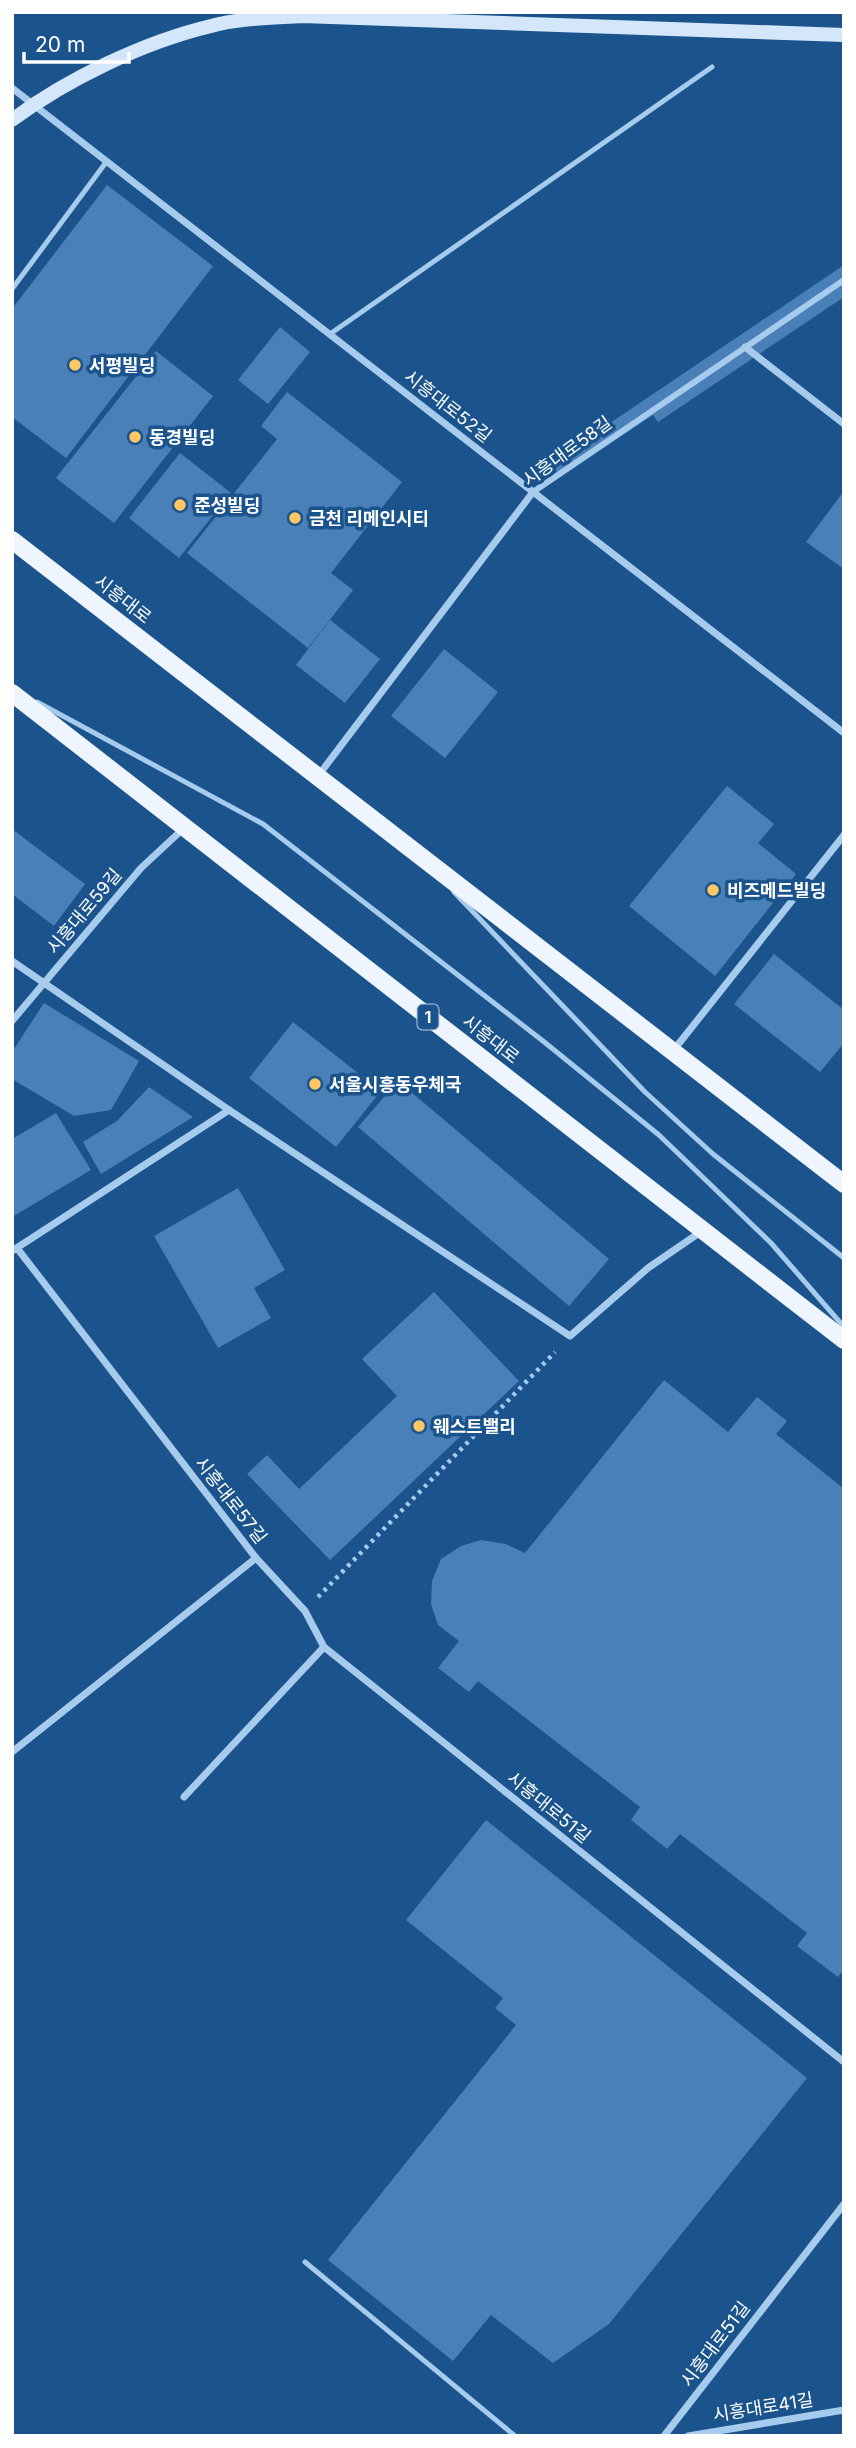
<svg xmlns="http://www.w3.org/2000/svg" width="856" height="2448" font-family="Inter,'Noto Sans KR',sans-serif">
<rect width="100%" height="100%" fill="#1b548d"/>
<!-- building -->
<g fill="#4880b7">
<path d="M107 185 213 266 66 458 12 417V309Z"/>
<path d="M844 265V297L658 422 653 415 560 477 551 463Z"/>
<path d="M280 327 310 352 268 404 238 380Z"/>
<path d="M156 351 213 396 114 523 56 478Z"/>
<path d="M287 392 402 482 331 573 353 590 308 648 187 553 277 439 261 426Z"/>
<path d="M180 453 231 493 179 558 129 518Z"/>
<path d="M844 491V569L806 542Z"/>
<path d="M330 620 380 659 345 703 296 665Z"/>
<path d="M444 649 498 692 445 758 391 716Z"/>
<path d="M727 786 774 824 758 843 796 874 715 976 629 906Z"/>
<path d="M12 829 85 884 54 926 12 894Z"/>
<path d="M774 954 844 1010V1043L820 1072 734 1004Z"/>
<path d="M44 1003 139 1061 111 1110 74 1116 12 1079V1052Z"/>
<path d="M293 1022 381 1091 336 1147 249 1078Z"/>
<path d="M398 1081 609 1259 569 1306 358 1127Z"/>
<path d="M149 1087 193 1117 101 1174 83 1142 117 1121Z"/>
<path d="M56 1113 91 1170 12 1217V1139Z"/>
<path d="M238 1188 285 1270 254 1288 271 1318 218 1348 154 1236Z"/>
<path d="M434 1292 519 1381 330 1560 247 1474 267 1455 299 1489 397 1396 362 1359Z"/>
<path d="M664 1380 728 1432 757 1397 787 1421 776 1434 844 1489V1969L838 1977 797 1946 807 1933 680 1834 667 1849 631 1820 640 1807 478 1681 469 1692 438 1668 459 1641 438 1625 431 1604 432 1581 441 1559 461 1546 481 1540 506 1544 525 1553Z"/>
<path d="M486 1820 807 2078 609 2324 553 2363 491 2315 453 2361 328 2260 516 2025 495 2008 503 1998 406 1920Z"/>
</g>
<g fill="none" stroke-linecap="round" stroke-linejoin="round">
<!-- path -->
<path stroke="#a7cbed" stroke-width="4.5" stroke-dasharray="3.5 5" stroke-linecap="butt" d="M318 1597 555 1352"/>
<!-- service -->
<g stroke="#a7cbed" stroke-width="5">
<path d="M12 289 107 161"/>
<path d="M330 334 712 67"/>
<path d="M37 702 263 824 543 1041 659 1135 771 1243 844 1327"/>
<path d="M454 892 645 1092 713 1154 844 1258"/>
<path d="M305 2262 515 2436"/>
</g>
<!-- pedestrian -->
<path stroke="#a7cbed" stroke-width="6" d="M533 492 844 280"/>
<!-- minor -->
<g stroke="#a7cbed" stroke-width="7">
<path d="M12 88 844 733"/>
<path d="M745 347 844 424"/>
<path d="M318 776 533 492"/>
<path d="M12 961 229 1110 570 1336 648 1268 702 1231"/>
<path d="M12 1021 141 868 184 828"/>
<path d="M673 1051 844 835"/>
<path d="M17 1248 256 1558 305 1611 324 1647 844 2062"/>
<path d="M12 1251 229 1110"/>
<path d="M12 1752 256 1558"/>
<path d="M184 1797 324 1647"/>
<path d="M664 2436 844 2204"/>
<path d="M688 2436 844 2410"/>
</g>
<!-- secondary -->
<path stroke="#d4e7fa" stroke-width="14" d="M12 120C67 79 144 42 211 26 240 18 272 18 302 16L844 35"/>
<!-- primary -->
<g stroke="#eef5ff" stroke-width="18">
<path d="M12 540 844 1184"/>
<path d="M12 693 844 1340"/>
</g>
</g>
<!-- markers -->
<g fill="#ffc864" stroke="#1b548d" stroke-width="2.5">
<circle cx="75" cy="365" r="7"/>
<circle cx="135" cy="437" r="7"/>
<circle cx="180" cy="505" r="7"/>
<circle cx="295" cy="518" r="7"/>
<circle cx="713" cy="890" r="7"/>
<circle cx="315" cy="1084" r="7"/>
<circle cx="419" cy="1426" r="7"/>
</g>
<g text-anchor="middle" dominant-baseline="central" stroke-width="7" stroke-linejoin="round" paint-order="stroke">
<!-- shield labels -->
<rect fill="#1b548d" stroke="#bcd" stroke-width="2" x="417.5" y="1004.5" width="21" height="25" rx="5"/>
<g font-size="16" font-weight="bold" fill="#fff">
<text x="428" y="1017">1</text>
</g>
<!-- poi labels -->
<g font-size="18" font-weight="bold" fill="#fff" stroke="#1b548d" text-anchor="start">
<text x="89" y="365">서평빌딩</text>
<text x="149" y="437">동경빌딩</text>
<text x="194" y="505">준성빌딩</text>
<text x="309" y="518">금천 리메인시티</text>
<text x="727" y="890">비즈메드빌딩</text>
<text x="329" y="1084">서울시흥동우체국</text>
<text x="433" y="1426">웨스트밸리</text>
</g>
<!-- street labels -->
<g font-size="18" fill="#fff" stroke="#1b548d">
<text transform="translate(448 406) rotate(38)">시흥대로52길</text>
<text transform="translate(567 451) rotate(-36)">시흥대로58길</text>
<text transform="translate(123 599) rotate(38)">시흥대로</text>
<text transform="translate(84 911) rotate(-50)">시흥대로59길</text>
<text transform="translate(491 1039) rotate(38)">시흥대로</text>
<text transform="translate(231 1500) rotate(52)">시흥대로57길</text>
<text transform="translate(549 1807) rotate(39)">시흥대로51길</text>
<text transform="translate(715 2344) rotate(-53)">시흥대로51길</text>
<text transform="translate(763 2407) rotate(-9)">시흥대로41길</text>
</g>
</g>
<!-- border -->
<rect width="856" height="2448" fill="none" stroke="#ffffff" stroke-width="28"/>
<!-- scale -->
<path d="M24 52v10h105v-10" fill="none" stroke="#ffffff" stroke-width="3.5"/>
<text x="35" y="52" font-size="21" fill="#ffffff" stroke="#1b548d" stroke-width="5" paint-order="stroke">20 m</text>
</svg>
